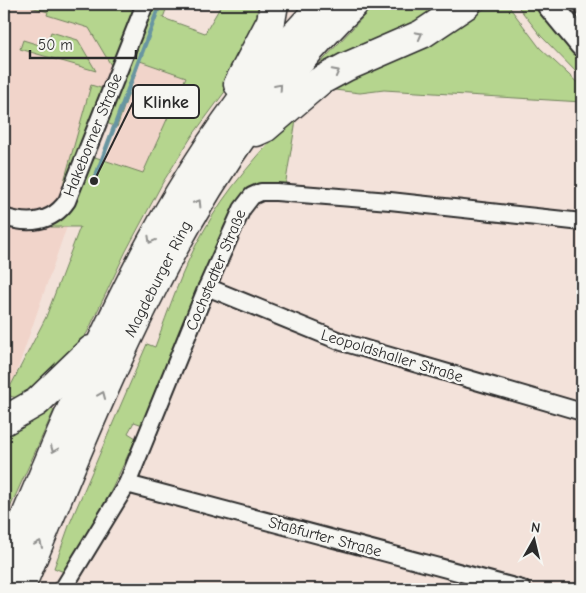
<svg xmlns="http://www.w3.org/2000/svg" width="586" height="593" font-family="'Comic Neue',sans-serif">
<rect width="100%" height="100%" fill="#f3e2da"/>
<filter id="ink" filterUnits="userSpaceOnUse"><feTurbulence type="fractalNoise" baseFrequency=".02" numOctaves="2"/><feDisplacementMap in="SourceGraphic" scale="10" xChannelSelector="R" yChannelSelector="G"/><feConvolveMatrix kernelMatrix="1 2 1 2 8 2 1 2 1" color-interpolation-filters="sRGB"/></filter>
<g filter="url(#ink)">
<!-- built -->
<g fill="#f1d4ca">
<path d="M4 4H152L62 240 5 406Z"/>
<path d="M140 61 186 77 143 174 106 160Z"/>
</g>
<!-- green -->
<g fill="#b5d58e" stroke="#70805c">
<path d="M32 4H137L112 67 89 28 47 15 48 12 31 7Z"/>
<path d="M152 4H168L163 18 205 33 222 4H266L235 78 192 136 163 182 126 251 87 333 60 367 44 381 17 398 6 395 46 317 80 227H51L64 217 95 157 143 173 186 77 140 61 117 127 106 123Z"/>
<path d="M375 4H448L426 21 313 71Z"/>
<path d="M491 4H507L540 48 582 87V102L384 90 360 93 326 89 429 45 459 27Z"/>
<path d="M516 4H536L582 57V78L541 36Z"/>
<path d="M51 32 78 40 96 71 20 49 23 40 46 47Z"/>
<path d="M91 85 104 89 67 186 63 185Z"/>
<path d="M297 114 285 187 258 185 143 425 134 422 128 433 136 438 101 512 64 572 54 568 70 523 147 344 155 347C169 309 182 269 202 234 226 189 262 150 297 114Z"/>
<path d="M48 406 54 410 4 521V434Z"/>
</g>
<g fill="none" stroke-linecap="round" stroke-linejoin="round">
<!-- stream -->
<g stroke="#6795a1" stroke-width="4.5">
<path d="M94 181 160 4"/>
<path d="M4 408 9 399"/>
</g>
<defs>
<g id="street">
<path d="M4 217C28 225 52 223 67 201L145 4"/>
<path d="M207 287 342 342 582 412"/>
<path d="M127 484 522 589"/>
<path d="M63 589 127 484 207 287 242 209 252 196 261 192H276L390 201 582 222"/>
</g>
<path id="secondary" d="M549 4 582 44"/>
<g id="highway">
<path d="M238 84 271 21 274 4"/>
<path d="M256 132 265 128 320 81 346 67 422 34 467 4"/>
<path d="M4 421 37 402 91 350"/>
<path d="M4 568C89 367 167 161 324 4"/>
<path d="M20 589C107 381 188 164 354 4"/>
</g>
</defs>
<!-- street casing -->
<use href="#street" stroke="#2b2b2b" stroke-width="20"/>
<!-- secondary casing -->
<use href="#secondary" stroke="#2b2b2b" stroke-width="28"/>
<!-- highway casing -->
<use href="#highway" stroke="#2b2b2b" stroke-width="31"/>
<!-- street -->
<use href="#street" stroke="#f6f6f2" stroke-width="16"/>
<!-- secondary -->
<use href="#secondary" stroke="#f6f6f2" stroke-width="24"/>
<!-- highway -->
<use href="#highway" stroke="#f6f6f2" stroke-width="28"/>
<!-- tram -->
<g stroke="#2b2b2b" stroke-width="1">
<path d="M568 4 582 21"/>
<path d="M580 4 582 7"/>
</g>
</g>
<!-- one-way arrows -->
<defs><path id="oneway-chevron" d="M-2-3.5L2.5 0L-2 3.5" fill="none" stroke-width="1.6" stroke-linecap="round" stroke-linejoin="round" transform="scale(1.25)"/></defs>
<g stroke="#90908e">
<use href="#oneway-chevron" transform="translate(419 35) rotate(-28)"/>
<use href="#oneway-chevron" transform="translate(336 72) rotate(-28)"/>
<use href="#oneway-chevron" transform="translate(279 87) rotate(-49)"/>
<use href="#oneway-chevron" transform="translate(198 203) rotate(-58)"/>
<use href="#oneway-chevron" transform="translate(151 240) rotate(119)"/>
<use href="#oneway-chevron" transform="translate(102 395) rotate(-67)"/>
<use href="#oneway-chevron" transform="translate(54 449) rotate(113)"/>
<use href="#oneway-chevron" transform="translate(39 544) rotate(-67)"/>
</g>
</g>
<g text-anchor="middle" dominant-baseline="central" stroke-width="5" stroke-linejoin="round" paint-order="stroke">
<!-- street labels -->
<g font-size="16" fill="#2b2b2b" stroke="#f6f6f2">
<text transform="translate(93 135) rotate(-68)">Hakeborner Straße</text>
<text transform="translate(216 270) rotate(-67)">Cochstedter Straße</text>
<text transform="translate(158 279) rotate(-63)">Magdeburger Ring</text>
<text transform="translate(392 356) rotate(17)">Leopoldshaller Straße</text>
<text transform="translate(325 537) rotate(15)">Staßfurter Straße</text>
</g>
</g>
<!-- callouts -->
<path fill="none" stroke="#2b2b2b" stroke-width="2" d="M94 181L133 102"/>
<circle fill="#2b2b2b" stroke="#f6f6f2" stroke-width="2" cx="94" cy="181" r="5"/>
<rect fill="#f6f6f2" stroke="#2b2b2b" stroke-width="2" x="133" y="85" width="66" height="33" rx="5"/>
<g font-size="18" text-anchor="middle" font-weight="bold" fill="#2b2b2b">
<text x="166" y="108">Klinke</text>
</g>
<!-- margin -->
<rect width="586" height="593" fill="none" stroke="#f6f6f2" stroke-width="20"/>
<rect x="10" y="10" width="566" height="573" fill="none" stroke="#2b2b2b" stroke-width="2" filter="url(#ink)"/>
<!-- north arrow -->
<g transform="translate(534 540) rotate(8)" stroke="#f6f6f2" stroke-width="4" paint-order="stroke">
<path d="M0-4L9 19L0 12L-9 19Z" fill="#2b2b2b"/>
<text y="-8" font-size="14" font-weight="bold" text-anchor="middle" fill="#2b2b2b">N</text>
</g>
<!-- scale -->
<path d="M30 50v8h106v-8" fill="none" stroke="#2b2b2b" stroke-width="2.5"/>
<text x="38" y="50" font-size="15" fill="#2b2b2b" stroke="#f6f6f2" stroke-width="4" paint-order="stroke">50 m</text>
</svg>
